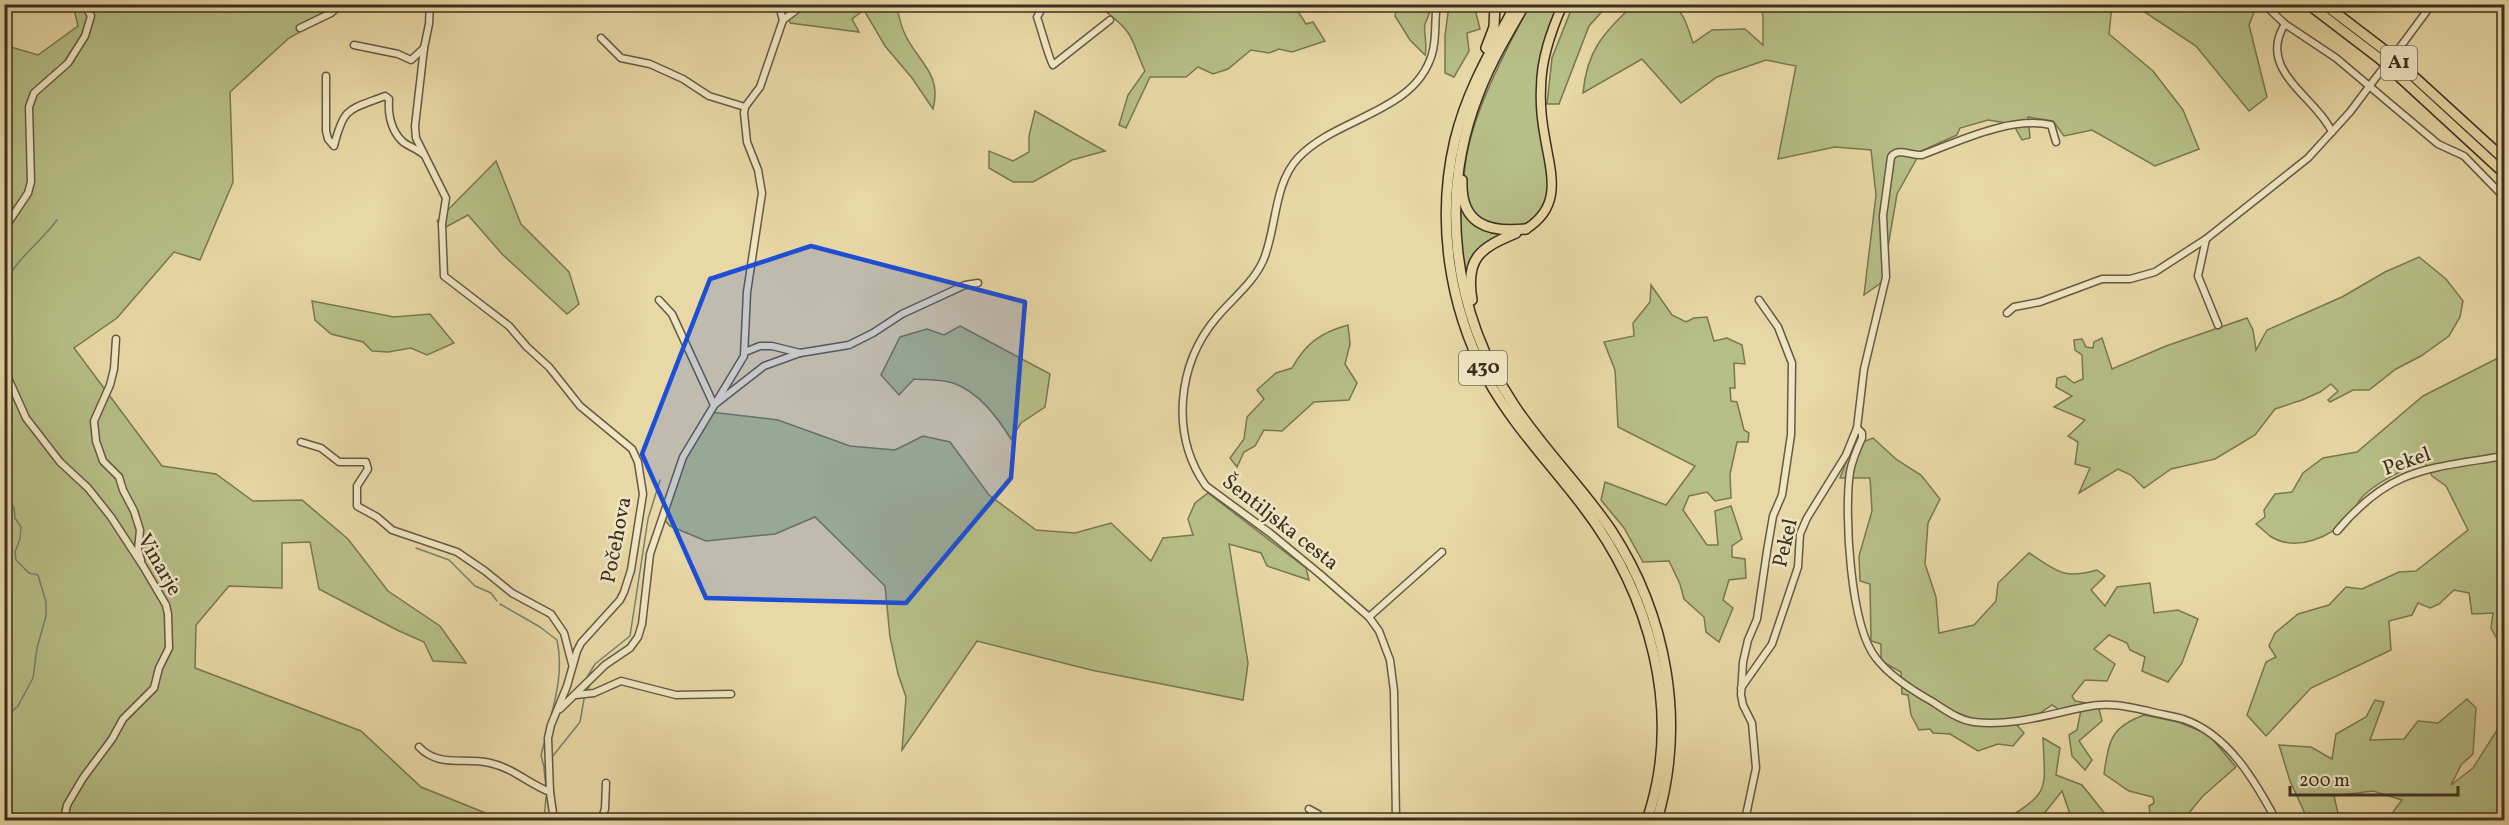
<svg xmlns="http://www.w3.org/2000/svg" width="2509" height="825" font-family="Vollkorn,serif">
<rect width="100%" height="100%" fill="#e8d8a5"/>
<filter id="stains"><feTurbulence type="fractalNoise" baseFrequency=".00333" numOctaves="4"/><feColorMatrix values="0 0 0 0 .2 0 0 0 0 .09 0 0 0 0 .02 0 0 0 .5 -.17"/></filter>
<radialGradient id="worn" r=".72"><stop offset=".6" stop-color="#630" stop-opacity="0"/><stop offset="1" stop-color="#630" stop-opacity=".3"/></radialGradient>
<!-- green -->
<g fill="#b6bf86" stroke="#787754" stroke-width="1.5">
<path d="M73 5H348L289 38 230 92 233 182 200 260 174 252 117 318 74 348 162 466 216 474 253 501 302 500 348 539 388 591 440 626 466 663 433 661 424 642 397 630 319 589 310 542 282 543V588L229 586 196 625 195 668 361 731 421 787 503 820H5L4 45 38 55 78 26Z"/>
<path d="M784 5H896C899 14 900 24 904 32 915 60 943 72 933 109L912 78 885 46 864 10 852 19 859 32 790 23Z"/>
<path d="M1098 5H1294L1306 24 1313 22 1325 41 1292 52 1279 49 1269 53 1251 50 1228 69 1213 74 1198 67 1186 77H1150L1126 128 1119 125 1128 95 1145 71C1140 61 1137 50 1132 40 1126 25 1109 15 1098 5Z"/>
<path d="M1397 5H1430C1431 13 1428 16 1425 24 1423 32 1428 44 1425 55L1410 40 1395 16Z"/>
<path d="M1449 5H1474L1480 29 1467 33 1469 51 1454 77 1445 73V36Z"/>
<path d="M1530 5H1559C1528 72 1536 111 1549 181 1546 215 1525 236 1491 223 1481 219 1472 214 1468 203 1449 152 1506 50 1530 5Z"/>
<path d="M1573 5H1608L1589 26 1559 104H1547L1552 58Z"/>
<path d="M1633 5C1679 5 1679 0 1693 43L1712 30 1745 29 1763 45V16L1760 5H2112L2109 34 2153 71 2183 110 2199 149 2155 166 2092 130 2064 136 2053 121 2028 117 2030 138 2022 140 2013 124 1988 120 1960 128 1957 135 1921 151 1897 194 1882 282 1864 295 1876 195 1871 150 1835 147 1778 159 1796 66 1766 60 1717 77 1681 103 1642 59 1583 93C1587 50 1603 34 1633 5Z"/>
<path d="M2134 5H2257L2249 25 2267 97 2249 111 2196 46Z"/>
<path d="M1035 111 1105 151 1072 160 1033 182H1013L989 168V151L1013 161 1029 152V136Z"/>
<path d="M496 161 521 224 569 272 579 304 567 314 502 254 468 215 444 228 437 221Z"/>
<path d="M1461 196C1475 217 1480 234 1508 233L1491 241 1465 278 1460 237Z"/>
<path d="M2419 257 2446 279 2463 301 2460 317 2449 336 2421 356 2396 369 2369 390H2353L2330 402 2328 400 2338 391 2331 384 2320 392 2302 400 2275 409 2255 435 2215 459 2171 469 2144 488 2131 475 2118 469 2079 493 2090 468 2075 464 2078 442 2068 436 2085 420 2054 407 2072 396 2056 387 2057 378 2065 376 2074 383 2083 379 2082 355 2075 350 2074 340 2082 339 2086 347 2093 348 2094 342 2102 338 2112 369 2166 346 2247 318 2253 330 2256 350 2267 330 2342 297 2385 272Z"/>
<path d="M1651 285 1672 315 1686 322 1694 318 1707 317 1714 341 1727 338 1742 345 1745 364 1734 363 1735 388H1730L1731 401 1737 402 1744 430 1749 433 1748 442H1737L1730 474 1731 498 1715 501 1707 492 1689 496 1683 510 1707 545H1718L1715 511 1731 506 1742 539 1732 546V557L1745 559 1746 578 1729 580 1723 600 1733 608 1719 642 1706 632 1704 617 1684 599 1680 584 1669 561 1643 562 1624 528 1601 500 1605 482 1666 505 1695 466 1618 427 1615 370 1604 342 1634 336 1633 323 1650 302Z"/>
<path d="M312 301 394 317 430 314 454 343 427 355 411 348 388 352 372 351 363 342 331 334 315 320Z"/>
<path d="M1348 325 1350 344 1345 364 1357 383 1349 400 1314 402 1282 431 1264 430 1255 446 1244 452 1237 467 1230 458 1244 439 1247 417 1264 399 1257 390 1276 373 1292 368C1306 343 1320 333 1348 325Z"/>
<path d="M960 326 1050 374 1045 407 1021 423 1011 439C997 417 979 392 953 383 942 379 926 380 914 379L899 395 881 375 900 337 927 329 944 335Z"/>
<path d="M2504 355V455L2502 457 2504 459V638L2496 637 2491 628 2493 613 2472 614 2469 593 2454 590 2439 604 2430 608 2418 603 2412 615 2389 621 2391 650 2311 688 2266 736 2247 715 2266 662 2276 657 2269 646 2275 633 2298 614 2329 605 2346 587 2362 589 2399 572 2416 571 2468 530 2446 486 2432 476 2424 461C2402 471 2380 480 2363 496 2357 502 2355 510 2350 516 2332 537 2296 553 2270 536 2265 532 2261 528 2256 524L2265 517 2264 510 2275 494 2292 492 2303 473 2323 458 2357 452 2423 396Z"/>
<path d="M710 412 778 420 850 446 895 450 923 436 950 442 989 495 1036 530 1075 533 1111 523 1151 561 1163 538 1193 535 1188 519 1195 503 1208 493 1306 568 1309 580 1267 566 1261 553 1229 544 1248 663 1243 700 1091 670 977 641 902 750 906 697 898 674 890 637 885 586 815 517 775 534 706 541 670 526 662 517 682 458Z"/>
<path d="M1873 438 1897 460 1921 475 1940 499 1928 523 1925 564 1936 597 1939 633 1974 625 1996 601 1998 583 2029 553C2057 571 2063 580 2097 570L2105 576 2091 590 2105 606 2117 587 2150 583 2154 613 2178 610 2198 619 2182 663 2168 682 2142 671 2145 657 2130 650 2127 643 2109 635 2094 649 2115 664 2107 681 2085 680 2072 696 2075 701 2098 705 2102 721 2079 741 2092 760 2085 770 2072 756 2069 735 2077 730 2081 710 2058 709 2052 705 2031 719H2020L2017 725 2024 733 2013 746 1998 744 1978 751 1950 734 1933 733 1930 729 1919 730 1911 715 1908 695 1902 694 1901 672 1881 661V644L1871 641 1870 584 1860 581 1859 556 1872 511 1870 478H1840L1852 446Z"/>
<path d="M2467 699 2476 708 2473 754 2461 765 2451 785 2473 768 2504 719V820H2387L2402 800 2373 791 2334 796 2338 813 2360 814V820H2308L2290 781 2279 745 2311 747 2332 759 2336 734 2366 717 2375 700 2384 702 2370 740 2404 739 2418 721 2438 723Z"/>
<path d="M2144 715 2178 722 2208 734 2236 767 2203 796 2183 820H2151L2149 806 2154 803 2153 797 2129 791 2104 774C2109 740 2111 727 2144 715Z"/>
<path d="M2043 738 2060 748 2056 775 2082 785 2110 820H2072L2062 791 2039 820H2004C2051 792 2045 790 2043 738Z"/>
</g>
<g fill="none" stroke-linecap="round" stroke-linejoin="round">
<!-- stream -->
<g stroke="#738270" stroke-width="1.5">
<path d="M4 284C17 258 40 243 57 220"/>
<path d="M4 493 14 508 15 518 21 527 20 539 15 552 16 560 29 573 38 575 46 602V616L37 648 33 678 18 706 8 715 4 722"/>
<path d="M416 548 449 560 475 586 491 593 497 601"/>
<path d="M500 604 540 627 557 640C563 667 557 694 550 720"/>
<path d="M586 679 595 664 630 636 648 519 660 480"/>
<path d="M586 691 590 685"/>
<path d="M552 757 580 722 584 699"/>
<path d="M546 763 544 769 546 788"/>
<path d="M544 767 541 755 545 740"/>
<path d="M544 820 546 797"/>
</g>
<defs>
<g id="minor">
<path d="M430 4 429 24 424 48 415 126 416 138 446 198 442 224 444 276 509 326 527 347 549 367 580 406 632 449 638 462 643 494 631 570 624 592 620 600 581 643 577 651 567 686 551 725 548 738 550 792 554 820"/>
<path d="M736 4H748"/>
<path d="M774 4 779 6 783 20"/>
<path d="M1045 4 1037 17C1040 25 1050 62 1053 65L1110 20"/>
<path d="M2264 4 2285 24 2336 58 2438 144 2464 156 2504 197"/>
<path d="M2468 4 2476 8 2490 4"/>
<path d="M783 20 804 4"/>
<path d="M2285 24C2256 70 2315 96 2332 132"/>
<path d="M300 28 331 13 341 4"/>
<path d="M601 38 621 58 650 64 683 79 709 96 745 107"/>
<path d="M2404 42 2432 4"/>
<path d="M354 45 398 54 411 60 424 48"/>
<path d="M326 76V131L328 139 334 146C344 106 349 110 385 96L389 99C388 114 390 129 402 141 407 146 416 148 423 154"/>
<path d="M4 229 28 193 31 182 29 107 34 93 68 63 85 36 91 16 84 4"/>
<path d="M2206 239 2198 276 2218 325"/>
<path d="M659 300 672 314 714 405 764 366 800 353"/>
<path d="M2007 313 2014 307 2040 302 2102 279H2130L2155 272 2206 239 2308 158 2350 112 2374 80"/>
<path d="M116 339 114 369 110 385 94 421 96 441 103 461 119 477 123 490 134 511 140 530 138 550 141 560"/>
<path d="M745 352 760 346H772L800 353 849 345 873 333 902 314 965 285 978 283"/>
<path d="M4 369 26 418 60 462 88 488 111 517 143 566 166 605 168 614 169 648 159 668 154 688 123 719 112 739 83 778 67 805 64 820"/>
<path d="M1857 428 1862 433V438C1857 449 1852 460 1850 472 1844 513 1850 626 1876 658 1889 675 1915 692 1933 702 1945 710 1959 720 1974 722 2010 727 2050 714 2085 707 2108 702 2126 706 2148 711 2159 714 2172 716 2183 719 2228 734 2255 781 2276 820"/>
<path d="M301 442 321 448 339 462H366L368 469 357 486V506L377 517 392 530 457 552 485 571 512 593 551 614 564 633 572 664"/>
<path d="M2337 531C2391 467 2427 469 2504 456"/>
<path d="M1369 617 1442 552"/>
<path d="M1741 688 1772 644 1798 567 1800 534 1807 518 1846 455 1857 428 1864 369 1886 277 1883 216 1891 157C1898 147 1911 156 1922 155 1959 141 2011 116 2051 125L2056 142"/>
<path d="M576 695 594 693 621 681 676 695 731 694"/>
<path d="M560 709 605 665 630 648 638 637 642 624 650 554 683 457 744 356 747 292 762 193 758 170 747 142 744 113 745 107 760 87 783 20"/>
<path d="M419 747C439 768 464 757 490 763 513 768 529 784 550 792"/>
<path d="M1309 809 1318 814 1321 820"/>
<path d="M601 820 605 809 606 783"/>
<path d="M1396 820 1394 691 1390 660 1379 631 1369 617 1321 575 1270 533 1206 486C1170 435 1177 364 1217 317 1232 299 1253 283 1263 261 1277 229 1273 185 1298 158 1336 117 1415 113 1432 54 1437 38 1434 21 1437 4"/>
<path d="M1745 820 1756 768 1752 723 1743 705 1741 695 1743 662 1748 640 1757 619 1767 551 1773 516 1782 495 1791 435 1792 363 1778 327 1759 300"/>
</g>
<path id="major" d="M1526 229C1563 206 1551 174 1545 138 1542 122 1540 105 1541 88 1541 59 1551 31 1563 4"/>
<g id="highway">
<path d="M1516 4C1492 49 1467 90 1455 140 1436 220 1449 306 1487 378 1512 424 1550 463 1582 505 1650 593 1684 712 1647 820"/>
<path d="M1525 4C1508 33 1491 62 1479 93 1438 196 1452 312 1514 405 1543 449 1581 486 1611 530 1667 616 1686 722 1657 820"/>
<path d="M2308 4 2380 59 2504 173"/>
<path d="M2324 4 2387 52 2504 159"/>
<path d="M1486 48 1494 27 1495 4"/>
<path d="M1462 180C1460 224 1488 233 1526 229"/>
<path d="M1472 300C1465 258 1480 248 1516 233"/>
</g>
</defs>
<!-- minor casing -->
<use href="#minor" stroke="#665942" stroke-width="9"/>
<!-- major casing -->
<use href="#major" stroke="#3b2f21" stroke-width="11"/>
<!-- highway casing -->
<use href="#highway" stroke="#3b2f21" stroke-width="12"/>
<!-- minor -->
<use href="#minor" stroke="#f0e6c4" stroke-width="6"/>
<!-- major -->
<use href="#major" stroke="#e8d8a5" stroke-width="8"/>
<!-- highway -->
<use href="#highway" stroke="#e8d8a5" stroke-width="9"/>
<defs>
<path id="minor-bridge" d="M2374 80 2404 42"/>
</defs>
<!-- minor-bridge casing -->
<use href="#minor-bridge" stroke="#665942" stroke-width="9" stroke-linecap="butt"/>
<!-- minor-bridge -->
<use href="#minor-bridge" stroke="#f0e6c4" stroke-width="6"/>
</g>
<!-- marked area -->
<path fill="#1d4ed8" fill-opacity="0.2" stroke="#1d4ed8" stroke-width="4.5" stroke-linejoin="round" d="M811 246 1025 302 1011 478 906 603 706 598 642 454 710 279Z"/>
<g text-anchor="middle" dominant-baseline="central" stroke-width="5" stroke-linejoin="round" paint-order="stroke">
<!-- shield labels -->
<g fill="#f0e6c4" stroke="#716652" stroke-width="1.5">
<rect x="2381" y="46" width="36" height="34" rx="4.5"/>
<rect x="1459" y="351" width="48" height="34" rx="4.5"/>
</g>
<g font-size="20" font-weight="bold" fill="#3b2f21">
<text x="2399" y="63">A1</text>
<text x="1483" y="368">430</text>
</g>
<!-- street labels -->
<g font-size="21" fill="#3b2f21" stroke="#f0e6c4">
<text transform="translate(2407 462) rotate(-19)">Pekel</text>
<text transform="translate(1280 523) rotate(38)">Šentiljska cesta</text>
<text transform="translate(617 540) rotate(-79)">Počehova</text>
<text transform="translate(1786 543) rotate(-77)">Pekel</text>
<text transform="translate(159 565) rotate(60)">Vinarje</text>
</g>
</g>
<!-- margin -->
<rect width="2509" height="825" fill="none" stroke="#e8d8a5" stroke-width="24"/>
<rect x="6" y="6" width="2497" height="813" fill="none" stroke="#3b2f21" stroke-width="3"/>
<rect x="12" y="12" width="2485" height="801" fill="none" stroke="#3b2f21" stroke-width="1.5"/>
<!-- scale -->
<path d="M2290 786v9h168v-9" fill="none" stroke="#3b2f21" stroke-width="3"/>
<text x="2299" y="786" font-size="18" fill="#3b2f21" stroke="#f0e6c4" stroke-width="4.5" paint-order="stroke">200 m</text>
<rect width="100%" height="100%" filter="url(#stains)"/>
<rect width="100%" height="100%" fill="url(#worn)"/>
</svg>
